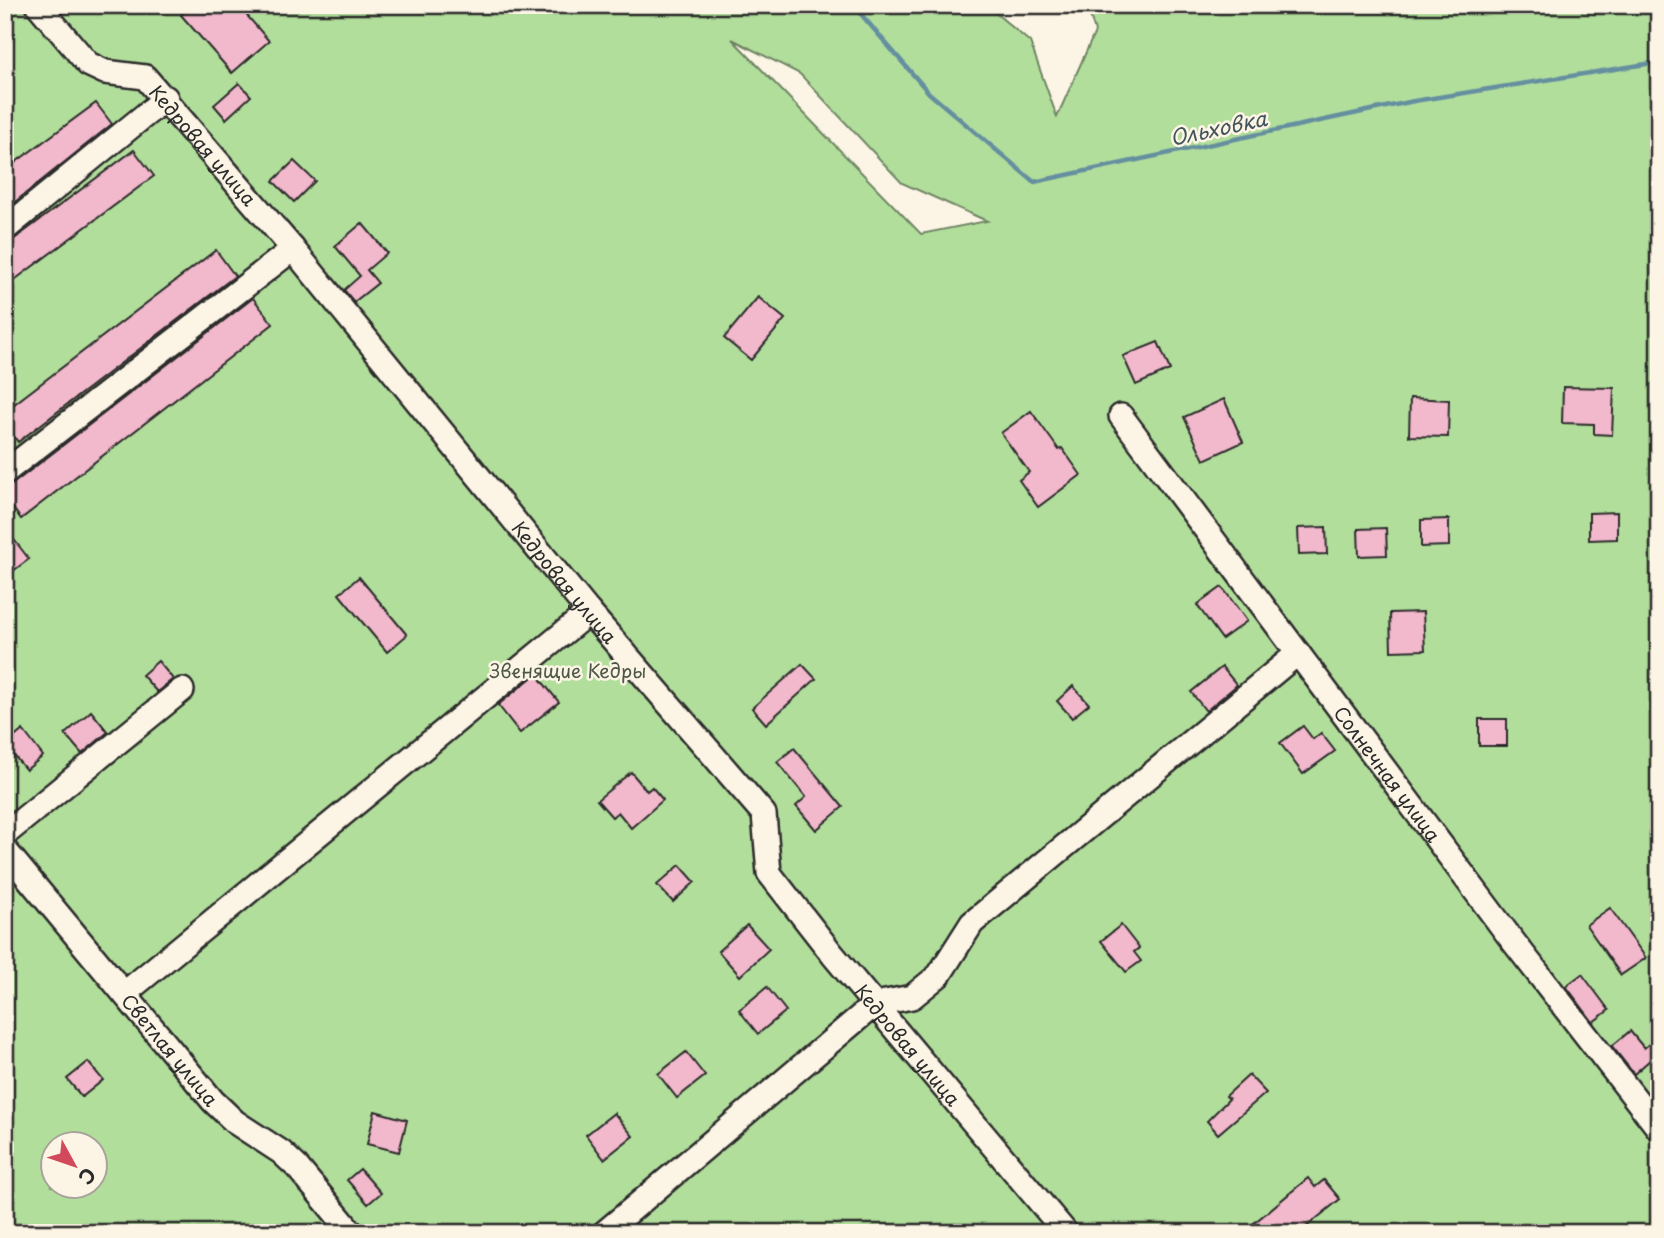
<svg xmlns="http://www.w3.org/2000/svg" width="1664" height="1238" font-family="'Playpen Sans',sans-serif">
<rect width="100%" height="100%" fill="#fcf5e5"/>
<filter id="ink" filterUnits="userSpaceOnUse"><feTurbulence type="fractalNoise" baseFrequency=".0143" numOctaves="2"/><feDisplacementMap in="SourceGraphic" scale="14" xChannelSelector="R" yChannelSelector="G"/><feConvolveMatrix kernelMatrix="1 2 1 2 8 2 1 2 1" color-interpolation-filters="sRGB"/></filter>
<g filter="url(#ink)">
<!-- green -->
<path fill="#b2de9c" stroke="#6e8464" stroke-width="2" fill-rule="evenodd" d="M5 5H986L1030 42 1057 117 1095 32 1087 5H1659V1233H5ZM732 39 800 74 902 183 987 221 921 234ZM52 1144H94V1186H52Z"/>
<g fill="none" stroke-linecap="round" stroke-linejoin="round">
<!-- stream -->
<path stroke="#658f9f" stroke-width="4.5" d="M853 5 929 93 1034 182 1414 101 1659 62"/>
</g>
<!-- building -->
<g fill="#f2b8cb" stroke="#2b2b2b" stroke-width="2">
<path d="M192 5H238L269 41 232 73 181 15Z"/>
<path d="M239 83 251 96 226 119 214 105Z"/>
<path d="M96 103 112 124 5 210V170Z"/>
<path d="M134 150 154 176 5 287V246Z"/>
<path d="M294 161 315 181 294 202 273 181Z"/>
<path d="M362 223 387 253 367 270 378 283 354 302 344 290 360 276 335 246Z"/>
<path d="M216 250 235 276 18 442 5 424V411Z"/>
<path d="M758 297 785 319 751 360 724 338Z"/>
<path d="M253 298 273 324 21 519 5 498V490Z"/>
<path d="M1158 342 1170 370 1136 385 1123 356Z"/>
<path d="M1563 387 1614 388 1612 435 1594 434V424L1562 423Z"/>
<path d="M1410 398 1449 400 1448 437 1409 436Z"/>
<path d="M1224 399 1243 442 1204 460 1184 417Z"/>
<path d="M1031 411 1059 450 1062 448 1081 475 1038 507 1019 480 1029 472 1001 433Z"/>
<path d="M1617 512V539L1589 540V513Z"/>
<path d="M1449 519V546L1421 547V520Z"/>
<path d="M1326 527 1327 554 1299 555 1298 528Z"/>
<path d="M5 528 29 559 5 577Z"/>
<path d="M1386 528 1387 555 1359 556 1358 529Z"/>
<path d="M359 577 407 635 387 652 339 594Z"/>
<path d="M1222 587 1247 621 1222 639 1197 605Z"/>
<path d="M1423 612 1425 650 1391 651 1390 613Z"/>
<path d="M158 661 173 679 157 692 142 675Z"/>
<path d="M802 664 816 679 766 724 752 708Z"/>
<path d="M1222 667 1237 685 1206 711 1191 692Z"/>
<path d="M536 674 559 702 520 733 498 705Z"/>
<path d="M1073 686 1089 704 1072 718 1057 701Z"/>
<path d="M91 711 108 732 82 754 65 734Z"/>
<rect x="1479" y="719" width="28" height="27"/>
<path d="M1303 726 1313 739 1321 733 1335 751 1303 774 1280 743Z"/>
<path d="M23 730 43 756 26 770 5 745Z"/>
<path d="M794 748 843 807 816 830 796 806 806 797 777 762Z"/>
<path d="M631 772 647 791 652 787 663 800 631 828 618 812 612 817 597 800Z"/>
<path d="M680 865 695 882 673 902 657 885Z"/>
<path d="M1610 908 1646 958 1621 975 1586 925Z"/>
<path d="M747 925 769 949 740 976 718 951Z"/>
<path d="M1121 925 1139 948 1134 952 1141 961 1126 972 1101 941Z"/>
<path d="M1582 974 1609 1010 1593 1022 1566 986Z"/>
<path d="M767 987 786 1011 758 1034 739 1010Z"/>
<path d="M1630 1031 1644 1048 1659 1036V1052L1634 1074 1612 1046Z"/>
<path d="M686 1052 705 1076 677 1098 658 1074Z"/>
<path d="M88 1062 103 1080 82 1097 67 1079Z"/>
<path d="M1249 1075 1266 1093 1218 1134 1207 1121 1229 1099 1226 1096Z"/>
<path d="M375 1111 407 1120 399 1152 367 1144Z"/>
<path d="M614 1113 633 1136 604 1159 586 1135Z"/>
<path d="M360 1169 381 1193 368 1204 347 1180Z"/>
<path d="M1308 1178 1315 1187 1324 1180 1340 1199 1299 1233H1242Z"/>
</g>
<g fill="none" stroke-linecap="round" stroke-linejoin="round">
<defs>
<g id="minor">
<path id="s1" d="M38 5 88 64 105 72 145 77 293 249 589 612 764 814 769 873 833 955 1066 1233"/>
<path d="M5 229 166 98"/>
<path id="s2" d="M1121 416 1509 936 1659 1129"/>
<path d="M5 472 293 249"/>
<path d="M5 834 182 690"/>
<path id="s3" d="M5 850 213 1101 235 1122 281 1152 297 1167 352 1233"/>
<path d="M125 993 589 612"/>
<path d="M604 1233 875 1004 912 997 939 975 972 923 1298 653"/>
</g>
</defs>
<!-- minor casing -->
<use href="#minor" stroke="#2b2b2b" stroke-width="28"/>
<!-- minor -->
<use href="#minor" stroke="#fcf5e5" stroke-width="23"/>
</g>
</g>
<g text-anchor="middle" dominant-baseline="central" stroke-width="5" stroke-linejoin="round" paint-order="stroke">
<!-- street labels -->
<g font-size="19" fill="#2b2b2b" stroke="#fcf5e5">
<text stroke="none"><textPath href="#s1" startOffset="226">Кедровая улица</textPath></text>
<text stroke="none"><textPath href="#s1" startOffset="793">Кедровая улица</textPath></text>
<text stroke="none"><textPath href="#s2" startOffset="446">Солнечная улица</textPath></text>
<text stroke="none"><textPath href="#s1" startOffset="1379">Кедровая улица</textPath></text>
<text stroke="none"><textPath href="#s3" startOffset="259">Светлая улица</textPath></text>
</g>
<!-- park labels -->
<g font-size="19" fill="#4d5847" stroke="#fcf5e5">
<text x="568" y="670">Звенящие Кедры</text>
</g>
<!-- water labels -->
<g font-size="21" font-style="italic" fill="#43555c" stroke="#fcf5e5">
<text transform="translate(1218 127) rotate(-12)">Ольховка</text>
</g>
</g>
<!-- margin -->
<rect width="1664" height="1238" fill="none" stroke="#fcf5e5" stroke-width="28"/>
<rect x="14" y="14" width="1636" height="1210" fill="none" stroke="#2b2b2b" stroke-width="2.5" filter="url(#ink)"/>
<!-- north arrow -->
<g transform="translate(74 1165) rotate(130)"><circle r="33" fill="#fcf5e5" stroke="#a8a49b" stroke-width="2"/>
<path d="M0-5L12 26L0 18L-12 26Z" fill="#d1495b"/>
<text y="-10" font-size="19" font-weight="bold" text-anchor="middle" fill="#2b2b2b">С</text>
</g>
</svg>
